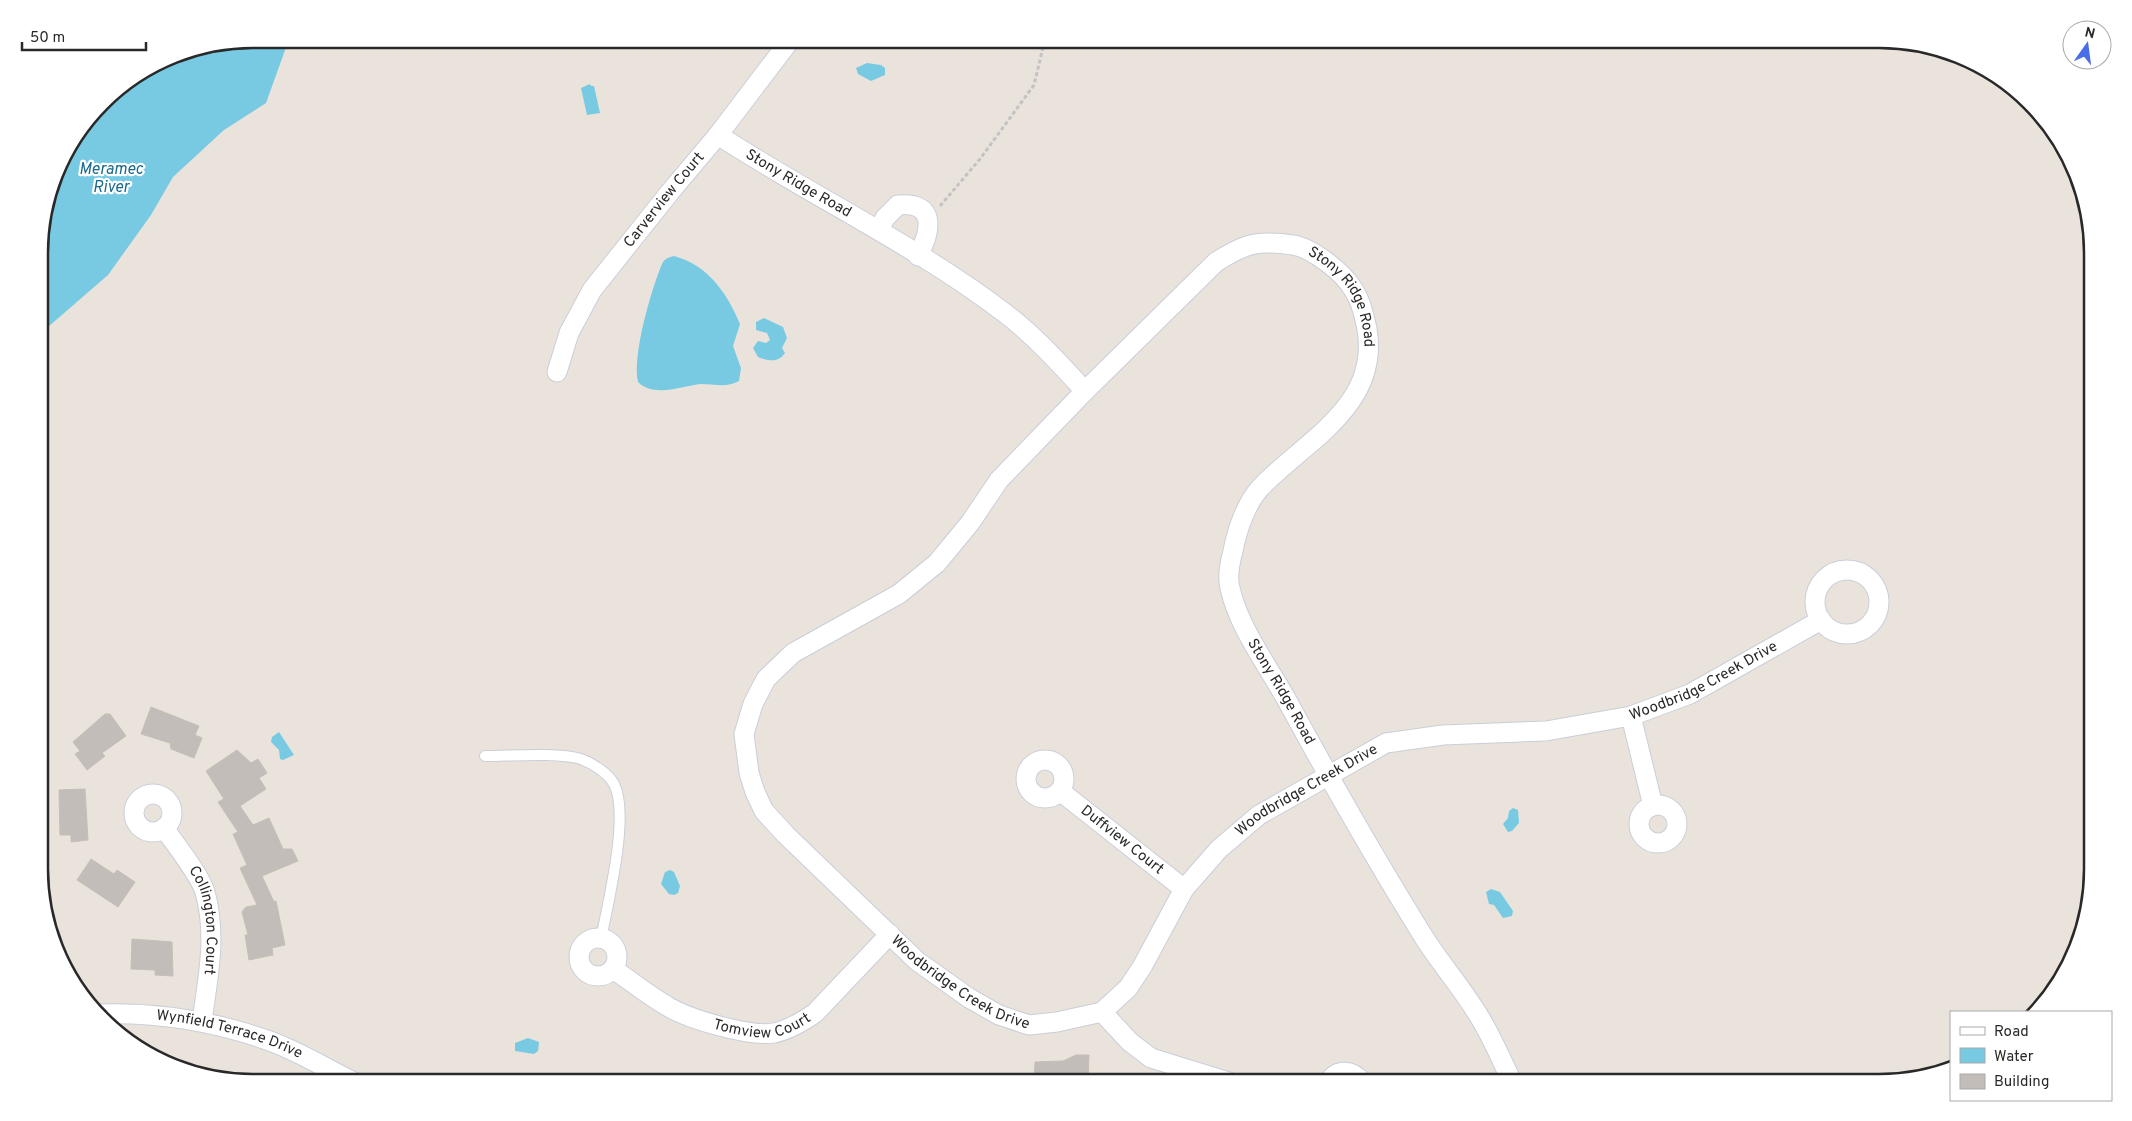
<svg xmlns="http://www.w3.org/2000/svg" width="2132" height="1121" font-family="Overpass,sans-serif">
<rect width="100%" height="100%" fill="#eae3dc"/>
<!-- water -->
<g fill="#78cae3">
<path d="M253 39H289L266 103 224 130 173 177 151 215 108 275 48 327 39 340V238L61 158 111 92 171 55Z"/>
<path d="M867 63 881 65 885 68V75L871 81 858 74 856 68Z"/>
<path d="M590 84 591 86H594L600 113 587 115 581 88Z"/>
<path d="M674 256C708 265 727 293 740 324L733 346 741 368 739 381C727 388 714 384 701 384 682 386 654 398 638 382 632 356 651 290 662 264 664 259 669 257 674 256Z"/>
<path d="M764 318 783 327 787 338 782 348 785 353C778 363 768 361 758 357L753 348 758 341 766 343 770 340 767 333 756 330V322Z"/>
<path d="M279 732 294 755 283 760 280 759 279 750 271 742 272 737Z"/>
<path d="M1513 808 1518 810 1519 823 1512 831 1508 832 1503 824 1508 818 1509 811Z"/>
<path d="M670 870 674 872 680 886 678 893 674 895 669 894 661 884 665 872Z"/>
<path d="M1491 889 1500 892 1513 911 1512 916 1503 918 1494 905 1489 904 1486 892Z"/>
<path d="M528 1038 539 1042 538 1051 534 1054 515 1051V1043Z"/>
</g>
<!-- building -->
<g fill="#c2bdb9" stroke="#c5bfb6">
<path d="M151 707 199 726 195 735 202 738 194 758 171 749 170 743 141 734Z"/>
<path d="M105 714H110L126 736 102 753 105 756 87 770 75 754 80 751 73 742Z"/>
<path d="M237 750 251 763 258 759 267 773 259 778 266 789 240 806 253 825 269 818 283 849H292L298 861 262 876 274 902 276 901 285 945 272 948 273 955 249 960 245 935H248L242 912 246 907 257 905 240 868 247 865 233 834 238 832 218 802 224 799 206 771Z"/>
<path d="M85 789 88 840 71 842V835H60L59 790Z"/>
<path d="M91 859 114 874 117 870 135 882 118 907 77 880Z"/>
<path d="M132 939 172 942 173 976 155 975V970L131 969Z"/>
<path d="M1076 1055H1089L1088 1082H1034L1035 1062 1063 1061Z"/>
</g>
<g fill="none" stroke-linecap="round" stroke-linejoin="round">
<defs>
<path id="service" d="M485 756C511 756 556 752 581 759 592 763 608 773 614 784 630 815 608 902 601 939"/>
<g id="minor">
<path id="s1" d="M718 135C813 197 916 245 1006 314 1035 336 1060 364 1085 391L1216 262C1246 243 1257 240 1293 245 1312 248 1343 272 1353 289 1361 301 1364 315 1367 329 1380 406 1306 440 1261 487 1246 503 1237 530 1233 551 1230 562 1227 577 1230 588 1239 629 1269 667 1289 704 1332 783 1377 862 1425 939 1443 967 1467 994 1483 1023 1494 1042 1503 1063 1512 1082"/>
<path d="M879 230 885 218 898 205C936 201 932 230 918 256"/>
<path id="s2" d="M557 372 569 333 592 290 670 192 718 135 791 39"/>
<path id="s3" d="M1085 391 999 480 970 523 937 563 899 594 793 653 766 679 753 704 744 734 749 773 755 792 764 811 786 835 917 961 969 998 999 1015 1029 1025 1057 1022 1102 1012 1128 988 1142 967 1184 889 1219 849 1259 815 1386 743 1443 735 1546 731 1631 716 1690 694 1821 620"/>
<circle cx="1847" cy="602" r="32"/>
<path d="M1631 716 1653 806"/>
<circle cx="1045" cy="779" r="19"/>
<path id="s4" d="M1060 791 1184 889"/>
<circle cx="153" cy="813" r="19"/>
<circle cx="1658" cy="824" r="19"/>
<path id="s5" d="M164 828C175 844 200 875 205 892 217 935 208 978 202 1021"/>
<circle cx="598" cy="957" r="19"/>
<path id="s6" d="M613 969C631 981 648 995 667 1006 688 1019 749 1037 774 1033 789 1030 802 1022 815 1013L890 934"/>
<path d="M1102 1012 1130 1042 1151 1058 1229 1082"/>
<path id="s7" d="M98 1014C156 1012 209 1020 264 1039 295 1049 325 1068 354 1082"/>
<path d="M1329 1082C1337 1068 1353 1070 1362 1082"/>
</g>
</defs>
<!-- service casing -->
<use href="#service" stroke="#caced9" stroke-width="12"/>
<!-- minor casing -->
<use href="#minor" stroke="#caced9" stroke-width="21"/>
<!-- path -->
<path stroke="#c3c3c3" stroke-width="3" stroke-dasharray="4 2.5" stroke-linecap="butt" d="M940 206 980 159 1034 85 1045 39"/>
<!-- service -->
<use href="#service" stroke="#fff" stroke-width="10"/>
<!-- minor -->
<use href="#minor" stroke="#fff" stroke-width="19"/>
</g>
<g text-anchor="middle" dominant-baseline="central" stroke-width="4.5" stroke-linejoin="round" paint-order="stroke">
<!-- street labels -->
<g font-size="15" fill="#292929" stroke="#fff">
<text stroke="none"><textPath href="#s1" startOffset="94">Stony Ridge Road</textPath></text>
<text stroke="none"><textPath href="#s2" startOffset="205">Carverview Court</textPath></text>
<text stroke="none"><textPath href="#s1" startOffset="792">Stony Ridge Road</textPath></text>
<text stroke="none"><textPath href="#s3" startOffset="1722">Woodbridge Creek Drive</textPath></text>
<text stroke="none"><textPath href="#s1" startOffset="1258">Stony Ridge Road</textPath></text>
<text stroke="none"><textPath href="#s3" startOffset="1302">Woodbridge Creek Drive</textPath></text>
<text stroke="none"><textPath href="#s4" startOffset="79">Duffview Court</textPath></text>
<text stroke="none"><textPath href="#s5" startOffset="104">Collington Court</textPath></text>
<text stroke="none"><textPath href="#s3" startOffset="838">Woodbridge Creek Drive</textPath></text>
<text stroke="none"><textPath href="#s6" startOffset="166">Tomview Court</textPath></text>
<text stroke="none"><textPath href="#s7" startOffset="134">Wynfield Terrace Drive</textPath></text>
</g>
<!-- water labels -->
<g font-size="16" font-style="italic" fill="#19698c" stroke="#fff">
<text x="111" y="170">Meramec<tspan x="111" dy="18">River</tspan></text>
</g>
</g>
<!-- crop -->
<path d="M0 0H2132V1121H0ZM253 48H1879A205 205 0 0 1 2084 253V869A205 205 0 0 1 1879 1074H253A205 205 0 0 1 48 869V253A205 205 0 0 1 253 48Z" fill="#fff" fill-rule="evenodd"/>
<path fill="none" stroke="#292929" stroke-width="2.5" d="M253 48H1879A205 205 0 0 1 2084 253V869A205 205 0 0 1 1879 1074H253A205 205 0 0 1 48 869V253A205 205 0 0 1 253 48Z"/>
<!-- legend -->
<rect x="1950" y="1011" width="162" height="90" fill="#ffffff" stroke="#a9a9a9"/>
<rect x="1960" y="1027" width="25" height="8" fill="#ffffff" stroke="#a9a9a9"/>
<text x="1994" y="1036" font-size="15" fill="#292929">Road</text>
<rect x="1960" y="1048" width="25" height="15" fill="#78cae3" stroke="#a9a9a9"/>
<text x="1994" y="1061" font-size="15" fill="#292929">Water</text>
<rect x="1960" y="1074" width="25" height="15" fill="#c2bdb9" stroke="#a9a9a9"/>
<text x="1994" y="1086" font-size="15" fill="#292929">Building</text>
<!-- north arrow -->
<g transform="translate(2087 45) rotate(14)"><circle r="24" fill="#ffffff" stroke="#a9a9a9"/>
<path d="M0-4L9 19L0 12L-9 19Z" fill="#4a6ee9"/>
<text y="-8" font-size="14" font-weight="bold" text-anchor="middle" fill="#292929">N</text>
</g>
<!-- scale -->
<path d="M22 42v8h124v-8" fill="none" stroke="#292929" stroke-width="2.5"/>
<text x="30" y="42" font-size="15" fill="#292929" stroke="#ffffff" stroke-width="4" paint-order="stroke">50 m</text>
</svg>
